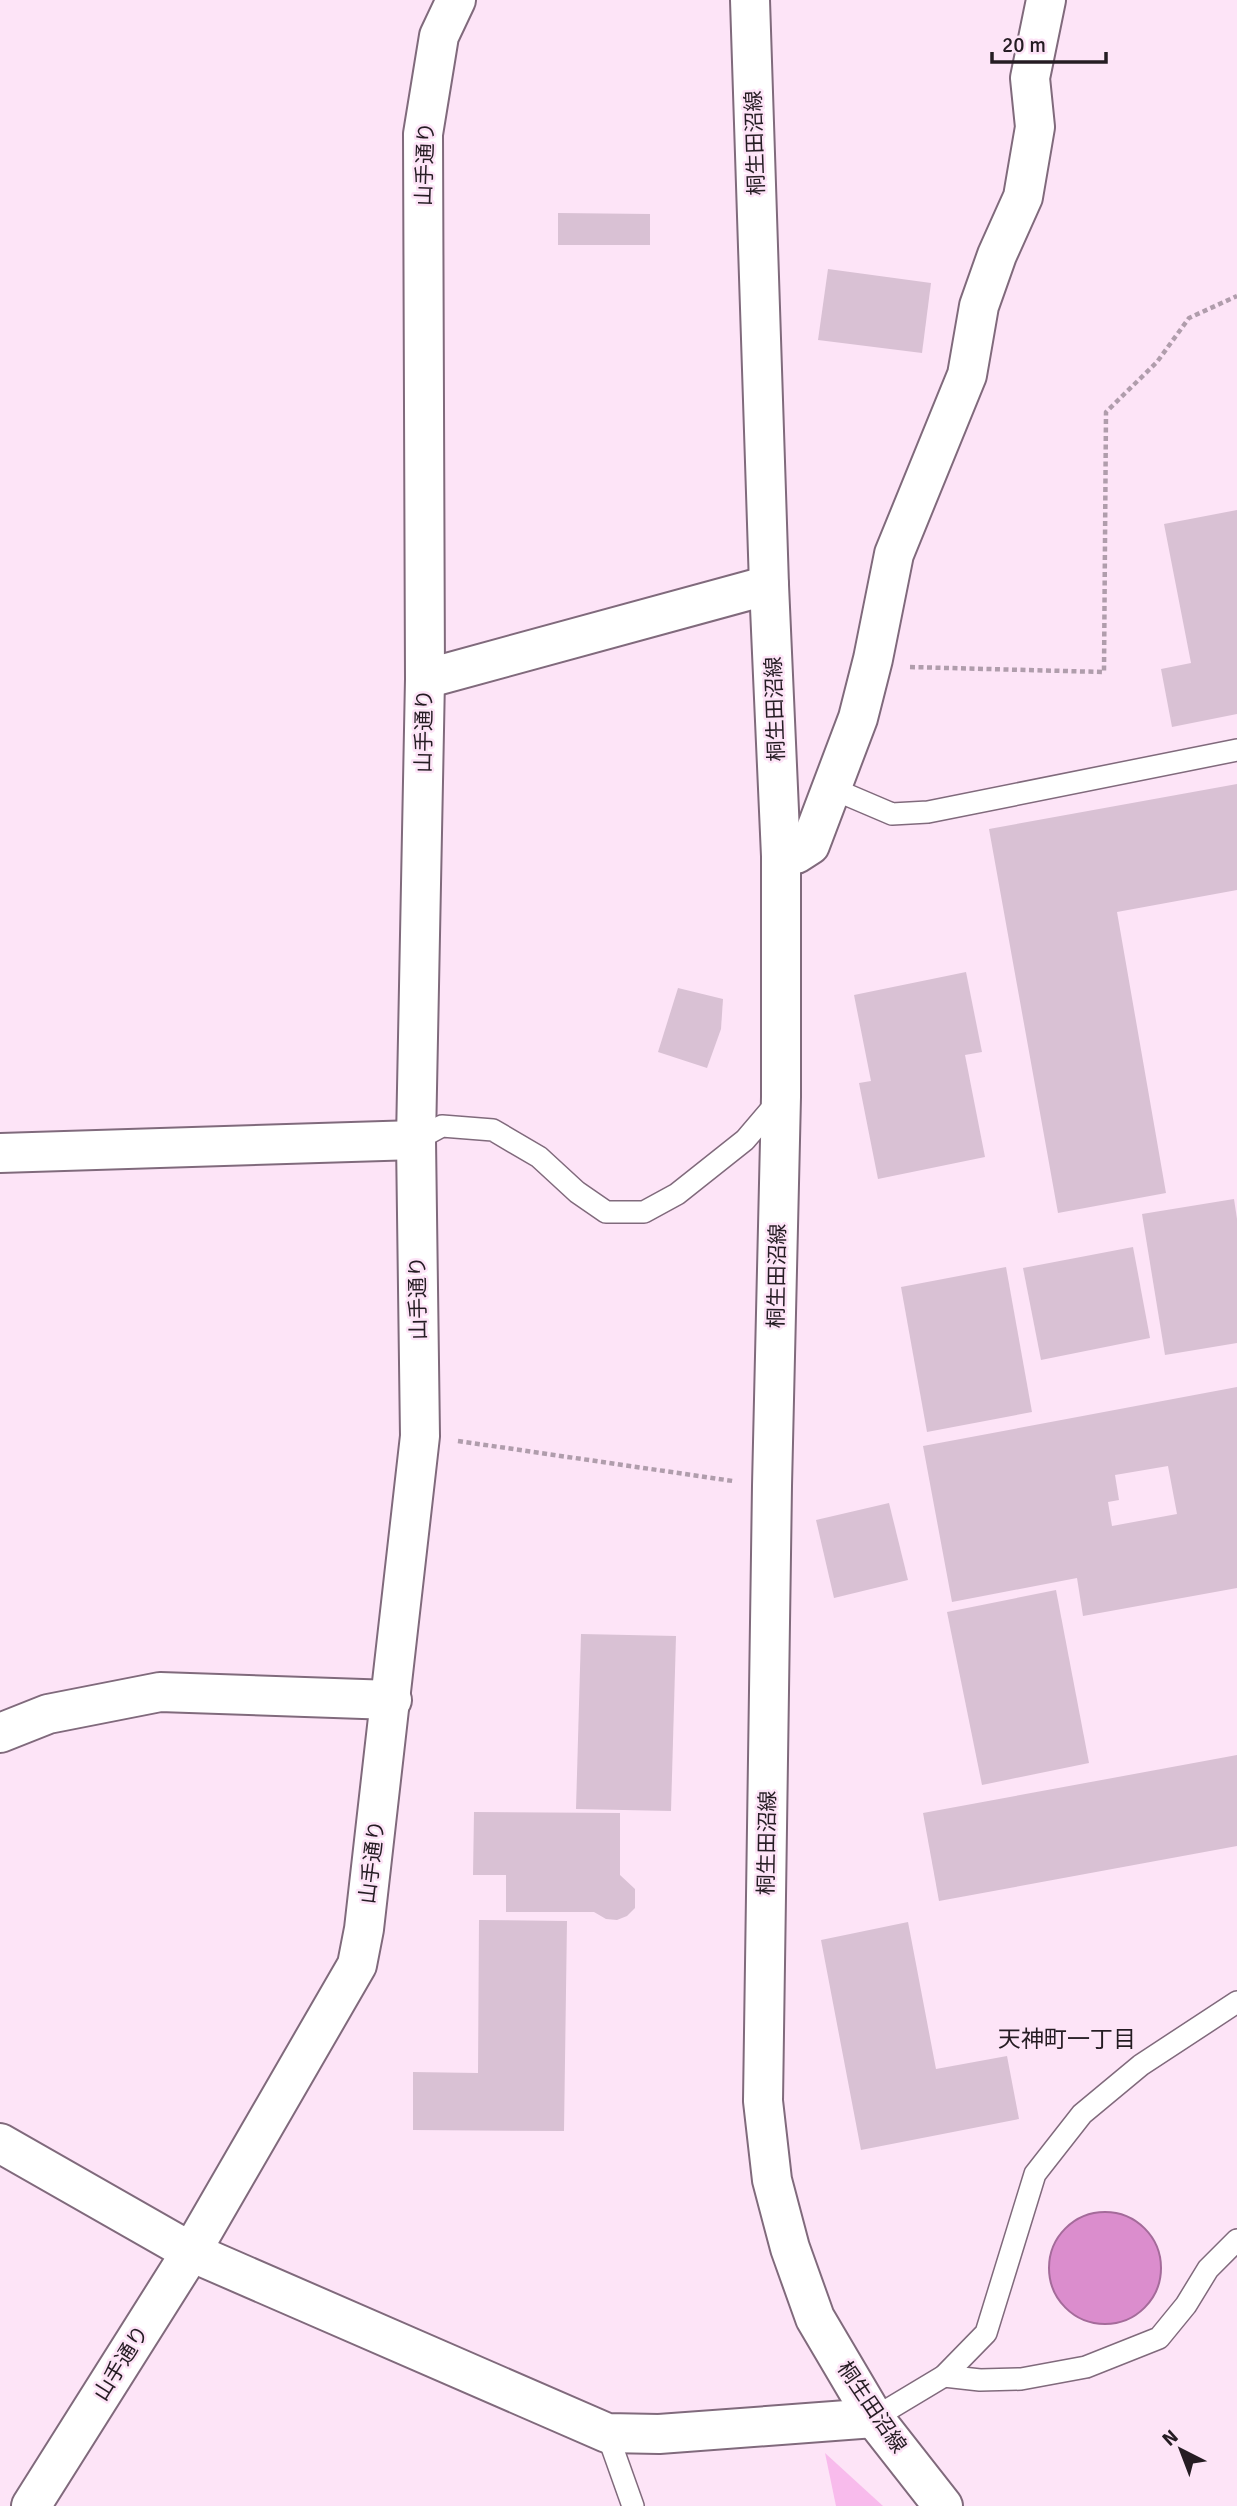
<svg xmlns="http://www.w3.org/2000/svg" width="1237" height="2506" font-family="Signika,'Noto Sans JP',sans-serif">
<rect width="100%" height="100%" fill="#fde4f7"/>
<!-- green -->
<path fill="#f8bbec" d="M825 2453 883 2506H836Z"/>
<!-- water -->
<circle fill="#db8dcd" stroke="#a46b9a" stroke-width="2" cx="1105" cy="2268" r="56"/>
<!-- building -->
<g fill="#d9c1d4" fill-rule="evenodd">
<path d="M558 213 650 214V245H558Z"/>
<path d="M828 269 931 283 922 353 818 340Z"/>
<path d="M1237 510V714L1172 727 1161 669 1191 663 1164 524Z"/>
<path d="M1237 784V890L1117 912 1166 1193 1058 1213 989 829Z"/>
<path d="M966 972 982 1052 965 1055 985 1157 878 1179 859 1083 871 1081 854 995Z"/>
<path d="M678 988 723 999 721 1029 707 1068 658 1052Z"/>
<path d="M1234 1199 1237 1219V1343L1165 1355 1142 1214Z"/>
<path d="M1133 1247 1150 1338 1041 1360 1023 1268Z"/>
<path d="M1006 1267 1032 1412 927 1432 901 1287Z"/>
<path d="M1237 1387V1588L1083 1616 1077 1578 952 1602 923 1446ZM1168 1466 1177 1514 1112 1526 1108 1502 1119 1500 1115 1475Z"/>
<path d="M889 1503 908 1580 834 1598 816 1520Z"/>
<path d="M1056 1590 1089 1763 982 1785 947 1612Z"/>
<path d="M581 1634 676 1636 671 1811 576 1809Z"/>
<path d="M1237 1755V1846L939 1901 923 1813Z"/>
<path d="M474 1812 620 1813V1875L635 1889V1908L627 1916 617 1920 606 1919 594 1912H506V1875H473Z"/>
<path d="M479 1920 567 1921 564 2131 413 2130V2072L478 2073Z"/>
<path d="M908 1922 936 2069 1007 2056 1019 2119 861 2150 821 1940Z"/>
</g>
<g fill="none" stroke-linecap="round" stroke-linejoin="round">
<defs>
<g id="service">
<path d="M831 788 892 814 928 812 1237 750"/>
<path d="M416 1140 442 1126 493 1130 539 1157 577 1192 606 1212H644L677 1194 745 1140 780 1099"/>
<path d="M944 2376 980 2380 1021 2379 1086 2367 1159 2338 1186 2305 1208 2269 1237 2240"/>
<path d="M874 2418 944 2376 986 2333 1035 2174 1082 2114 1141 2065 1237 2002"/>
<path d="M607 2433 633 2506"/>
</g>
<g id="minor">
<path d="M425 679 769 585"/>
<path d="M781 856 796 854 810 845 858 718 873 659 894 554 967 375 979 306 997 255 1023 197 1035 127 1030 78 1046 0"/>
<path d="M0 1153 416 1140"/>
<path d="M0 1733 48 1714 160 1692 392 1700"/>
<path d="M0 2143 191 2252 607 2433 659 2434 874 2418"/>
</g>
<path id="tertiary" d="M31 2506 191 2252 357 1965 364 1929 420 1436 416 1140 425 679 423 134 439 36 456 0"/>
<path id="primary" d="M750 0 769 585 781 856V1097L772 1486 763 2101 772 2180 790 2248 815 2318 874 2418 943 2506"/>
</defs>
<!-- service casing -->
<use href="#service" stroke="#806a7c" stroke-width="24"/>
<!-- minor casing -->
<use href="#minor" stroke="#806a7c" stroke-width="42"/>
<!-- tertiary casing -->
<use href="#tertiary" stroke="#806a7c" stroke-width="42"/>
<!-- primary casing -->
<use href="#primary" stroke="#806a7c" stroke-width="42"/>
<!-- path -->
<g stroke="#b09dac" stroke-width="4.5" stroke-dasharray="5 3.5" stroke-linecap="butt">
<path d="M910 667 1104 672 1106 412 1157 362 1189 318 1237 296"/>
<path d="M458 1441 733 1481"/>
</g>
<!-- service -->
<use href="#service" stroke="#fff" stroke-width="21"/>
<!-- minor -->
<use href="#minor" stroke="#fff" stroke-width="38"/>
<!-- tertiary -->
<use href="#tertiary" stroke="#fff" stroke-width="38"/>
<!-- primary -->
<use href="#primary" stroke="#fff" stroke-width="38"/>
</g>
<g text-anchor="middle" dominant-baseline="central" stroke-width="5" stroke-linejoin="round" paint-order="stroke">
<!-- street labels -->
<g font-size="21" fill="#251c23" stroke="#fde4f7">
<text transform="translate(755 143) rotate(-92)">桐生田沼線</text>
<text transform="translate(425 164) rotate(-88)">山手通り</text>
<text transform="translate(775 709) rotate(-92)">桐生田沼線</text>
<text transform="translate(424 731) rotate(-89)">山手通り</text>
<text transform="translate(777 1276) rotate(-89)">桐生田沼線</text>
<text transform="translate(418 1298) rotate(-91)">山手通り</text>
<text transform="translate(767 1843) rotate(-89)">桐生田沼線</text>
<text transform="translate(372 1862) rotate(-83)">山手通り</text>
<text transform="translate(121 2363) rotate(-58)">山手通り</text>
<text transform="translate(872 2407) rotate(56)">桐生田沼線</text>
</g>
<!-- neighbourhood labels -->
<g font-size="23" fill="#251c23" stroke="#fde4f7">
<text x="1067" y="2039">天神町一丁目</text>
</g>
</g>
<!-- north arrow -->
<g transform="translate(1181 2450) rotate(318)" stroke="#fde4f7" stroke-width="5" paint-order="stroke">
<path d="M0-5L12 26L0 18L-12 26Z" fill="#251c23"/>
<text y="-10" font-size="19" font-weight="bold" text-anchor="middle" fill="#251c23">N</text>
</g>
<!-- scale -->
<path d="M992 52v10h114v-10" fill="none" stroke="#251c23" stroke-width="3.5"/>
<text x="1002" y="52" font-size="21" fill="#251c23" stroke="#fde4f7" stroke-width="5" paint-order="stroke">20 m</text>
</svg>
